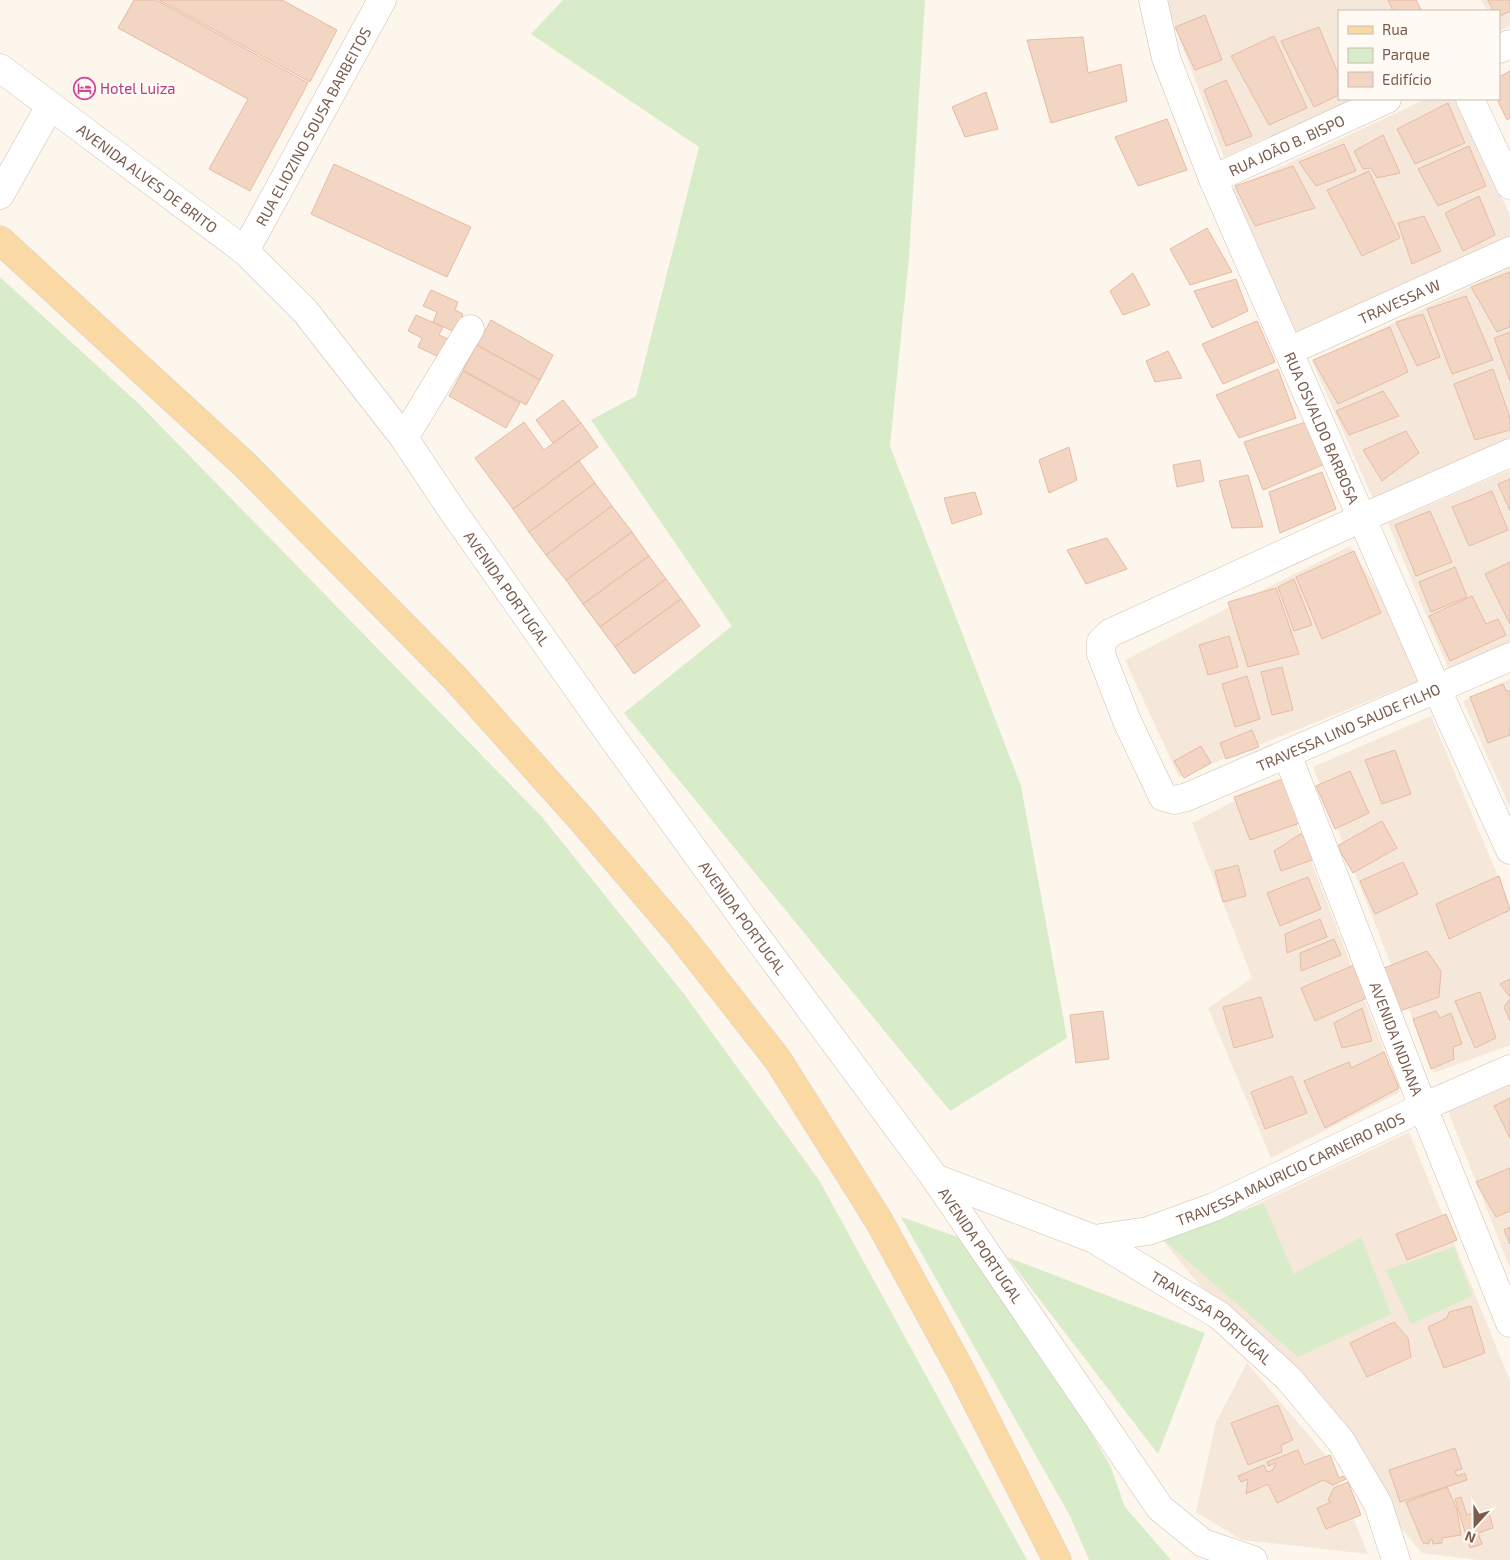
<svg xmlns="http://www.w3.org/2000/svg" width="1510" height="1560" font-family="'Exo 2',sans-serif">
<rect width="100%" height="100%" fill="#fdf6ec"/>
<!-- residential -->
<g fill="#f5e8da">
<path d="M1165 0H1411L1416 11H1339V99H1354L1224 157Z"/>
<path d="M1481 0H1510V26L1499 31V11H1488Z"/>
<path d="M1426 99H1454L1510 215V238L1302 345 1231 190Z"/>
<path d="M1510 268V438L1374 501 1312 361Z"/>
<path d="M1510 470V642L1449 670 1388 523Z"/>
<path d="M1350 546 1431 676 1179 777 1125 660Z"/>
<path d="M1510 679V808L1463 701Z"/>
<path d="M1431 716 1510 905V1045L1434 1073 1313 767Z"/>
<path d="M1279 778 1400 1092 1271 1158 1208 1008 1252 978 1192 823Z"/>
<path d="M1510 1084V1268L1446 1106Z"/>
<path d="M1409 1132 1510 1381V1560H1478L1422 1553 1159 1236 1243 1211Z"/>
<path d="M1247 1363 1328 1458 1368 1554 1242 1540 1196 1512 1216 1422Z"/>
</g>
<!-- green -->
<g fill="#d8ecc9">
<path d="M563 0H925L909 257 890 446 1021 786 1067 1038 950 1111 624 713 732 626 591 420 636 396 699 147 531 34Z"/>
<path d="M0 277 138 403 542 817 684 994 819 1180 1027 1560H0Z"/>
<path d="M1264 1204 1294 1274 1361 1237 1391 1314 1298 1357 1159 1236Z"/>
<path d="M901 1217 958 1237 1071 1399 1110 1465 1125 1507 1171 1560H1089L1070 1516Z"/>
<path d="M1454 1247 1472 1296 1411 1324 1386 1270Z"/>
<path d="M1007 1257 1205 1333 1158 1454Z"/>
</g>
<!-- building -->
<g fill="#f3d5c3" stroke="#e6bba3">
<path d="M134 0H156L308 83 250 191 209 169 248 99 118 28Z"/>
<path d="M159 0H282L337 30 310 82Z"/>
<path d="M1388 0H1416L1422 11H1393Z"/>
<path d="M1488 0H1510V11L1499 17V11H1493Z"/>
<path d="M1205 15 1222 60 1195 70 1175 27Z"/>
<path d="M1319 27 1339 76V95L1314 107 1281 41Z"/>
<path d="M1274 36 1307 108 1269 125 1231 56Z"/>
<path d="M1083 37 1088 73 1121 64 1127 101 1051 123 1027 40Z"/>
<path d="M1510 71V118L1507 120 1497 99H1499V77Z"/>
<path d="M1226 80 1252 136 1226 146 1204 90Z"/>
<path d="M986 92 998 129 965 137 952 107Z"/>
<path d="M1448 103 1465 143 1415 164 1397 129Z"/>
<path d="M1167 119 1187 170 1138 186 1115 137Z"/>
<path d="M1383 135 1400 173 1377 178 1371 168 1363 169 1354 151Z"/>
<path d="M1344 144 1356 171 1316 186 1299 162Z"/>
<path d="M1469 146 1486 186 1438 206 1418 169Z"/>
<path d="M334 164 471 227 447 277 311 214Z"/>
<path d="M1293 166 1315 208 1255 226 1235 186Z"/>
<path d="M1369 171 1400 238 1362 256 1327 190Z"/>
<path d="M1479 196 1495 235 1463 251 1445 213Z"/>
<path d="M1424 216 1441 251 1412 264 1398 223Z"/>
<path d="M1207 228 1232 272 1190 285 1170 249Z"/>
<path d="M1510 272V327L1497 332 1471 287Z"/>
<path d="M1133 273 1150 305 1123 315 1110 291Z"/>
<path d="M1236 279 1248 311 1212 328 1194 291Z"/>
<path d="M431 290 458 302 455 310 463 314 455 332 433 322 437 312 423 306Z"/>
<path d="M1466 296 1493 360 1452 374 1427 309Z"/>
<path d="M1423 314 1440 357 1417 366 1396 322Z"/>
<path d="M416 315 443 327 439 335 448 339 439 357 418 347 422 338 408 331Z"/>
<path d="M491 320 553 355 540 380 477 345Z"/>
<path d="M1257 321 1275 362 1223 384 1202 344Z"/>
<path d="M1390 327 1408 372 1338 404 1313 360Z"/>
<path d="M1510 332V381L1494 338Z"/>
<path d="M477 345 540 380 526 405 463 370Z"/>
<path d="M1168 351 1182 378 1155 382 1146 361Z"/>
<path d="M1278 369 1296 418 1239 438 1216 395Z"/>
<path d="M1493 369 1510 418V430L1475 440 1454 384Z"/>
<path d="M463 371 520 403 506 428 449 396Z"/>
<path d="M1383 391 1399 416 1349 435 1336 411Z"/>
<path d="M563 400 581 423 553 443 536 420Z"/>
<path d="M1309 421 1325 464 1263 490 1244 442Z"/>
<path d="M524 422 544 450 581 423 598 447 513 509 475 458Z"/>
<path d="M1406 431 1419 453 1382 481 1363 450Z"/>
<path d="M1069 447 1077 480 1049 493 1039 460Z"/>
<path d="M1200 460 1204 481 1177 487 1173 465Z"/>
<path d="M579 461 595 483 529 532 513 509Z"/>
<path d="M1322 472 1336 509 1280 533 1269 492Z"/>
<path d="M1248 475 1263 527 1232 528 1219 481Z"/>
<path d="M1510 479V511L1498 484Z"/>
<path d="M595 483 612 506 546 555 529 532Z"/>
<path d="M1492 491 1508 530 1469 546 1452 507Z"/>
<path d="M975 492 982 514 952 524 944 498Z"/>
<path d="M612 506 632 532 566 580 546 555Z"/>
<path d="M1430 511 1452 562 1416 576 1395 525Z"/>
<path d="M632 532 649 556 583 604 566 580Z"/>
<path d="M1107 538 1127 569 1086 584 1067 550Z"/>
<path d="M1354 551 1381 613 1322 639 1296 577Z"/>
<path d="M649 556 666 579 600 627 583 604Z"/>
<path d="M1510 562V624L1485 574Z"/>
<path d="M1455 567 1467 597 1431 612 1419 582Z"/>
<path d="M666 579 681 599 615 647 600 627Z"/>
<path d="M1294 579 1312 625 1294 631 1278 587Z"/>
<path d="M1276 588 1299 654 1248 667 1228 602Z"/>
<path d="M1472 596 1486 624 1498 619 1506 635 1450 661 1429 616Z"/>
<path d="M681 599 700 626 634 674 615 647Z"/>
<path d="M1229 636 1238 667 1208 675 1199 645Z"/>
<path d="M1282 667 1293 710 1272 715 1261 672Z"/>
<path d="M1247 676 1260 719 1235 727 1222 684Z"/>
<path d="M1503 684 1506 691H1510V735L1488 743 1470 697Z"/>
<path d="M1252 730 1259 747 1226 759 1220 743Z"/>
<path d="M1201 746 1211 763 1184 778 1174 761Z"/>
<path d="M1395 750 1411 794 1382 804 1365 760Z"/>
<path d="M1350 771 1369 813 1335 829 1316 786Z"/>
<path d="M1286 778 1303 822 1250 840 1234 797Z"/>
<path d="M1382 821 1397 848 1353 873 1337 846Z"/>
<path d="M1305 831 1315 859 1281 871 1274 851Z"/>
<path d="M1403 862 1418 894 1375 914 1360 881Z"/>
<path d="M1238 865 1246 896 1223 902 1215 871Z"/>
<path d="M1499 876 1510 910 1449 939 1436 904Z"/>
<path d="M1308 877 1321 909 1280 926 1267 893Z"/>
<path d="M1320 919 1327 937 1287 953 1285 934Z"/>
<path d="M1334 939 1341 955 1301 971 1300 953Z"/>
<path d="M1427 951 1441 971 1439 997 1397 1012 1379 970Z"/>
<path d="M1354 965 1369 997 1315 1021 1301 988Z"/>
<path d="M1510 979V997L1500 984Z"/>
<path d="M1480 992 1496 1038 1475 1048 1455 1001Z"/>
<path d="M1261 997 1273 1037 1234 1048 1223 1007Z"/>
<path d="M1510 999V1021L1504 1007Z"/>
<path d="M1362 1008 1372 1041 1342 1048 1334 1023Z"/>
<path d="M1103 1011 1109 1059 1076 1063 1070 1015Z"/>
<path d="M1436 1011 1440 1018 1451 1013 1462 1044 1453 1047 1454 1059 1431 1069 1413 1019Z"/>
<path d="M1384 1052 1399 1088 1325 1128 1304 1081 1349 1062 1351 1068Z"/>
<path d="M1292 1076 1307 1113 1265 1129 1251 1092Z"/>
<path d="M1510 1098V1138L1494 1106Z"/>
<path d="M1510 1168V1211L1496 1217 1476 1182Z"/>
<path d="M1446 1214 1457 1240 1407 1260 1396 1234Z"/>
<path d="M1510 1227V1244L1504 1230Z"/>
<path d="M1471 1306 1485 1353 1444 1368 1428 1327 1447 1318 1449 1312Z"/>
<path d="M1394 1322 1408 1338 1411 1357 1367 1377 1350 1343Z"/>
<path d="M1278 1405 1293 1440 1281 1445 1282 1452 1248 1465 1231 1423Z"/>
<path d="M1455 1448 1462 1469 1455 1471 1457 1476 1465 1473 1467 1480 1400 1502 1389 1470Z"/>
<path d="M1298 1450 1304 1465 1330 1455 1339 1478 1343 1476 1346 1479 1333 1485 1323 1480 1277 1503 1268 1484 1246 1494 1248 1479 1241 1482 1238 1476 1264 1465 1267 1472 1273 1470 1276 1463 1268 1466 1267 1462Z"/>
<path d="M1348 1482 1361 1515 1326 1529 1317 1508 1331 1502 1328 1500 1334 1488Z"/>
<path d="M1447 1487 1457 1510 1461 1535 1442 1538V1543L1433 1544 1432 1539 1430 1540 1429 1544 1423 1543 1406 1502Z"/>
<path d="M1461 1497 1467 1515 1473 1513 1474 1517 1489 1512 1493 1528 1478 1533 1482 1544 1470 1548 1455 1499Z"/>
</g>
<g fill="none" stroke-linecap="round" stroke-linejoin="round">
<defs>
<g id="minor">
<path id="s1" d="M1153 0 1166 58 1213 179 1431 676 1510 850"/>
<path d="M1499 49 1510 44"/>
<path id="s2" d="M0 68 245 251 305 311 404 438 452 510 604 726 743 918 935 1178 1160 1508 1203 1543 1253 1560"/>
<path d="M1470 99 1510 185"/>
<path id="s3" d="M1213 179 1387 99"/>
<path d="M0 195 50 106"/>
<path id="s4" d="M245 251 382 0"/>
<path id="s5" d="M1289 351 1510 251"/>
<path d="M404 438 470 329"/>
<path id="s6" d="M1510 453 1362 518 1110 633 1101 642V654L1127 721 1163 797 1175 800 1187 797 1510 657"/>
<path id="s7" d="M1287 754 1423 1107 1510 1323"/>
<path id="s8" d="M935 1178 1094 1239 1220 1316 1288 1378 1341 1441 1378 1504 1396 1560"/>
<path id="s9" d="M1094 1239 1148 1231 1214 1207 1423 1107 1510 1069"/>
</g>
<path id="major" d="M0 240 244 464 454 677 581 819 681 936 778 1060 879 1221 960 1369 1057 1560"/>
</defs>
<!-- minor casing -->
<use href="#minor" stroke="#d1beb0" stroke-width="29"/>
<!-- major casing -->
<use href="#major" stroke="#dad1cd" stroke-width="29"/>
<!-- minor -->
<use href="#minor" stroke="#fff" stroke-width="28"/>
<!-- major -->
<use href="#major" stroke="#fbd9a5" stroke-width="28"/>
</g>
<!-- icons -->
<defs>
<symbol id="hotel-ring" viewBox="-11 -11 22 22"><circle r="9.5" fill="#fffaf3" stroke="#d1479c" stroke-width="1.5"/><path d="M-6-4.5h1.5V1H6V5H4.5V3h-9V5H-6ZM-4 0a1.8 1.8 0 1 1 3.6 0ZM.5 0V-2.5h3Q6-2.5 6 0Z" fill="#d1479c"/></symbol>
</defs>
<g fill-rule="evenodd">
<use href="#hotel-ring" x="72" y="76" width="25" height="25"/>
</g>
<g text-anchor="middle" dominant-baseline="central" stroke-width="4.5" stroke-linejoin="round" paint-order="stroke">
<!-- hotel labels -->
<g font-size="15" fill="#b23c85" stroke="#fffaf3" text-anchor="start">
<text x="100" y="88">Hotel Luiza</text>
</g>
<!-- street labels -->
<g font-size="15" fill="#7a5c4d" stroke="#fffaf3">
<text stroke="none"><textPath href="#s4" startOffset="142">RUA ELIOZINO SOUSA BARBEITOS</textPath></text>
<text stroke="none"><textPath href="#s3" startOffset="81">RUA JOÃO B. BISPO</textPath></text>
<text stroke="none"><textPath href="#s2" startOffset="184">AVENIDA ALVES DE BRITO</textPath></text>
<text stroke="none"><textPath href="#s5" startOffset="121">TRAVESSA W</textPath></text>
<text stroke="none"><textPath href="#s1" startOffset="461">RUA OSVALDO BARBOSA</textPath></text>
<text stroke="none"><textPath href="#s2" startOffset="734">AVENIDA PORTUGAL</textPath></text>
<text stroke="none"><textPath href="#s6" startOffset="820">TRAVESSA LINO SAUDE FILHO</textPath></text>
<text stroke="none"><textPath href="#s2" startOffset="1139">AVENIDA PORTUGAL</textPath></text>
<text stroke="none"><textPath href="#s7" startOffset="305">AVENIDA INDIANA</textPath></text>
<text stroke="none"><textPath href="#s9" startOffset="210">TRAVESSA MAURICIO CARNEIRO RIOS</textPath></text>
<text stroke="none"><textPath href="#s2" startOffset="1544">AVENIDA PORTUGAL</textPath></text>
<text stroke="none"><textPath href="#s8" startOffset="312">TRAVESSA PORTUGAL</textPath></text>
</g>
</g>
<!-- legend -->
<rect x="1338" y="10" width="162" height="90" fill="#fffaf3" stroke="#cabbb1"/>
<rect x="1348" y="26" width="25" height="8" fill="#fbd9a5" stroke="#cabbb1"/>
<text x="1382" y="35" font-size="15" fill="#7a5c4d">Rua</text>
<rect x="1348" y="48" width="25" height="15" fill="#d8ecc9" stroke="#cabbb1"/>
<text x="1382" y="60" font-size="15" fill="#7a5c4d">Parque</text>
<rect x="1348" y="72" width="25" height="15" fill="#f3d5c3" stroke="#cabbb1"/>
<text x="1382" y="85" font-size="15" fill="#7a5c4d">Edifício</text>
<!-- north arrow -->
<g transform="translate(1475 1525) rotate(201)" stroke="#fffaf3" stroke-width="4" paint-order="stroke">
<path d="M0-4L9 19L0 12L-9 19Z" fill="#7a5c4d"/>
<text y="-8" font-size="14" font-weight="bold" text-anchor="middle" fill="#7a5c4d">N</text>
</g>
</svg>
